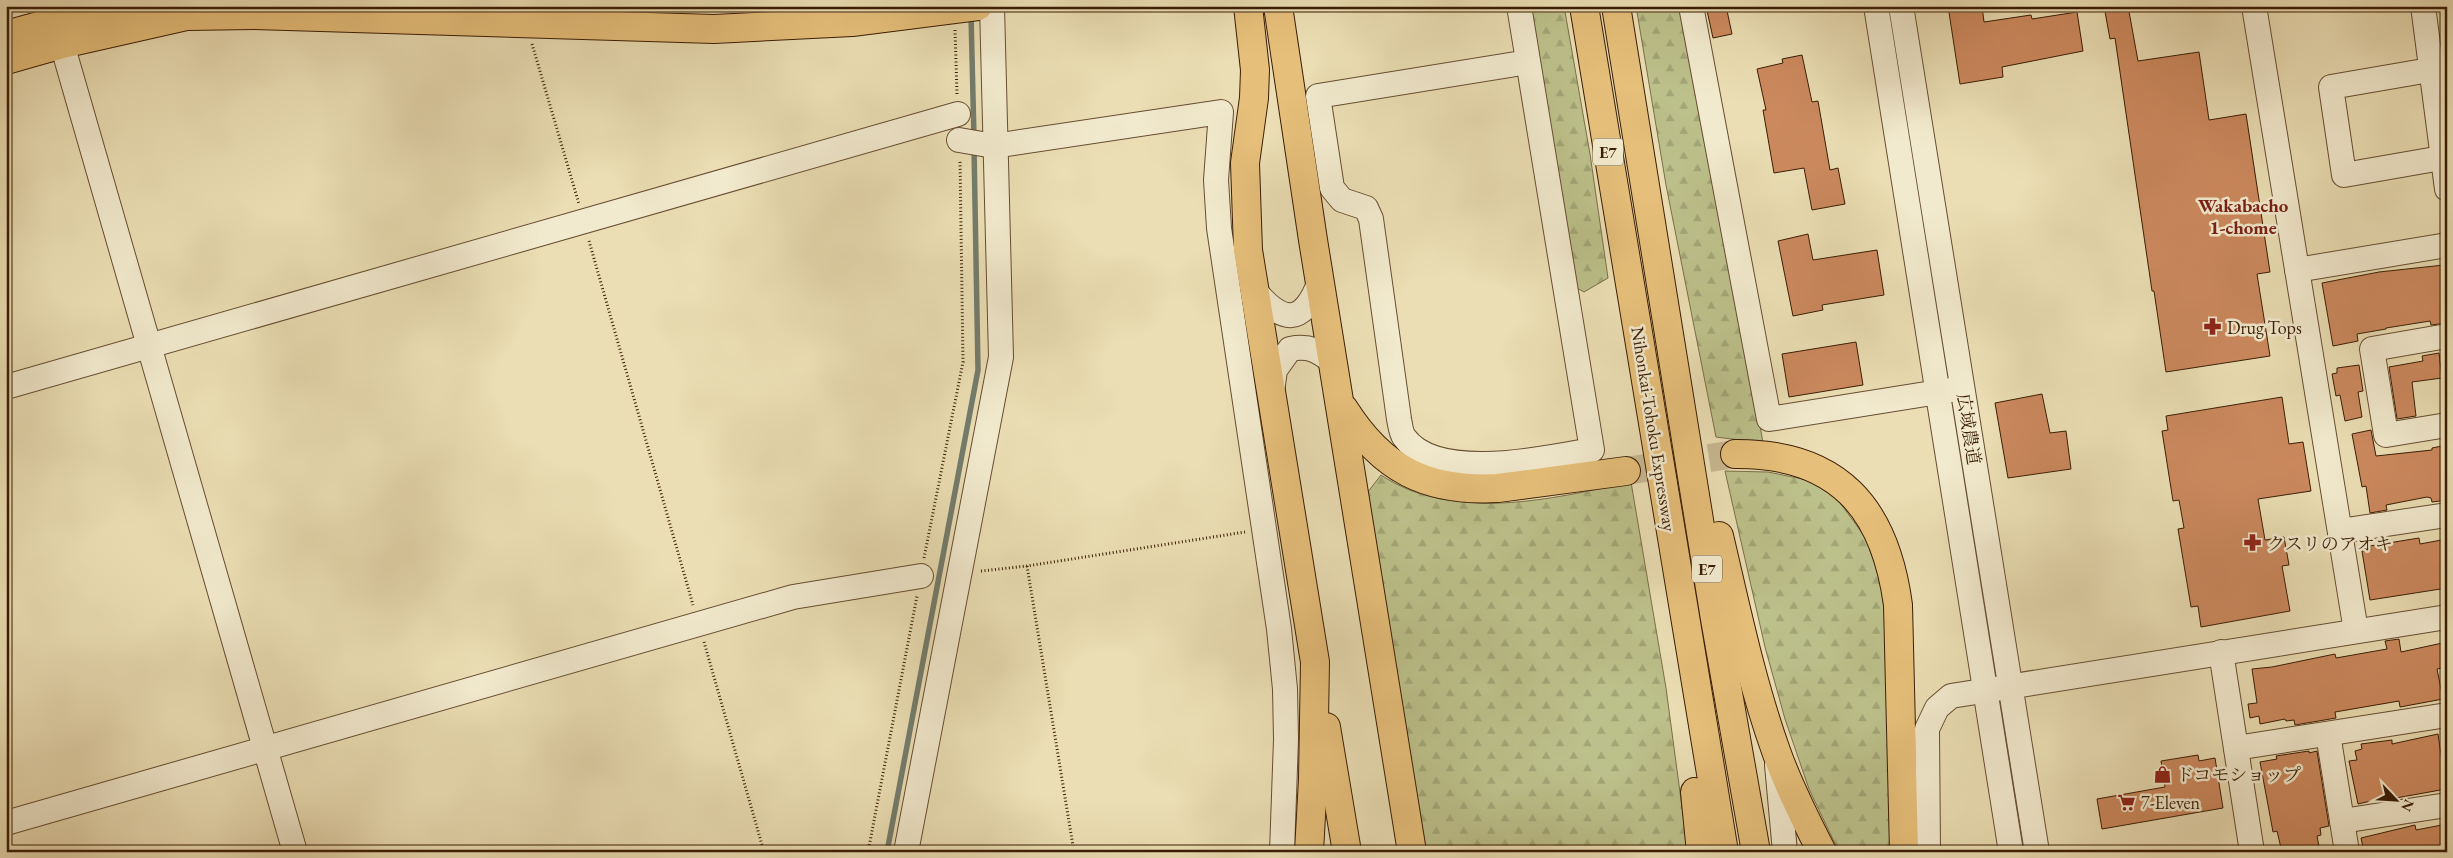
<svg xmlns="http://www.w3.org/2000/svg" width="2453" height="858" font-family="'EB Garamond','Noto Serif JP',serif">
<defs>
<pattern id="forest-firs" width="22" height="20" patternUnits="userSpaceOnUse" patternTransform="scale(1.25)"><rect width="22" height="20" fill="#bcc08a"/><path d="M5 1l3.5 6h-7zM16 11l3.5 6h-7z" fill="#a2a576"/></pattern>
</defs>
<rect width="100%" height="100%" fill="#ebdeb4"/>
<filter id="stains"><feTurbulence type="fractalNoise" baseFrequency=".004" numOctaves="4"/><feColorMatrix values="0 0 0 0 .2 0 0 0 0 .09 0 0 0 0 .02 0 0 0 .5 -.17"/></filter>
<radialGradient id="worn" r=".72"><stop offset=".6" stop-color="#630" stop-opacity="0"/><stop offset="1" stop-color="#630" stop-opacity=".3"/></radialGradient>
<!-- forest -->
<g fill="url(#forest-firs)" stroke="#7b6e48">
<path d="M1525 6H1564L1590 154 1608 278 1584 292 1570 284Z"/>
<path d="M1636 6H1679L1714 158 1763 443 1716 437 1666 185Z"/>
<path d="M1725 471 1768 472 1812 481 1835 496 1871 545 1888 599 1894 852H1839L1809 789 1785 719 1765 647Z"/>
<path d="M1381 475C1453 523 1552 499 1631 482L1666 688 1688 852H1423L1367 493Z"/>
</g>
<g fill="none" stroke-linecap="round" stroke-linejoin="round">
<!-- stream -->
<g stroke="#737c6d" stroke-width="5.5">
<path d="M971 15 974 138"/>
<path d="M887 852 978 370 974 147"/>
</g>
</g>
<!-- building -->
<g fill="#cc895e" stroke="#3a1d05">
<path d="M1706 6H1726L1732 34 1713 38Z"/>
<path d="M1948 6H1982L1984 22 2031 15 2032 19 2077 12 2083 51 2002 67 2003 77 1960 84Z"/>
<path d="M2104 6H2128L2138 61 2199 52 2209 120 2246 114 2270 272 2257 274 2270 356 2166 372 2154 291H2152L2115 38 2110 39Z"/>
<path d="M1802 55 1812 102 1818 101 1830 170 1838 168 1845 204 1812 210 1804 168 1774 173 1763 110H1766L1757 69 1783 63 1782 59Z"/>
<path d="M1808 234 1813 260 1877 250 1884 295 1822 305 1823 310 1793 316 1778 241Z"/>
<path d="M2444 265 2447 284V323L2431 325 2430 321 2386 328V329L2357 334 2358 341 2333 346 2322 283 2379 272Z"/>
<path d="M1856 342 1863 385 1789 397 1782 354Z"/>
<path d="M2439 353 2442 378 2412 382 2416 416 2397 419 2389 367 2423 361 2422 356Z"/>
<path d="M2359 365 2363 391 2358 392 2362 417 2345 421 2340 395 2336 396 2332 374 2337 373V368Z"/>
<path d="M2042 394 2050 433 2066 431 2071 469 2008 478 1995 403Z"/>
<path d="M2282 397 2289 444 2303 442 2311 491 2258 499 2265 540 2284 537 2289 565 2282 566 2290 611 2201 627 2198 606 2191 607 2178 529 2184 528 2179 500 2173 501 2162 431 2168 430 2166 416Z"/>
<path d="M2371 430 2376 456 2432 450V448L2447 445V500L2432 502 2431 498 2427 497 2386 505 2387 510 2370 513 2366 486 2362 487 2352 434Z"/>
<path d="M2419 538 2420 544 2447 539V588L2370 600 2362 551 2371 550 2370 546Z"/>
<path d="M2399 639 2401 652 2447 642V667L2437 669 2443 699 2400 707 2399 701 2335 712 2336 718 2295 725 2294 720 2286 721 2285 719 2260 724 2259 716 2250 718 2248 704 2257 703 2252 669 2272 667 2335 654 2336 658 2387 649 2385 641Z"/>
<path d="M2438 734 2446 789 2396 798V795L2358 804 2349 761 2357 760 2355 751 2362 749 2361 744 2392 740V744Z"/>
<path d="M2309 751V753L2317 751 2329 826 2320 828 2321 835 2317 836 2320 852H2282L2277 831 2273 832 2260 762 2277 759 2276 756Z"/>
<path d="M2198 755 2199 761 2215 758 2223 808 2102 829 2097 799 2165 787 2161 761Z"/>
<path d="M2447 824V847L2422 852H2364L2361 838 2415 825 2416 830Z"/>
</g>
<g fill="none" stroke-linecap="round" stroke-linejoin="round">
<!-- highway-tunnel -->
<path stroke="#c8b791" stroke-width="28" stroke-dasharray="28 14" stroke-linecap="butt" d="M1626 471 1735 454"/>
<defs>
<g id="minor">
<path d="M1519 6 1592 450C1547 458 1436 483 1404 437 1401 433 1400 424 1399 419L1371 219 1366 208 1342 200 1332 188 1318 96 1528 62"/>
<path d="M1691 6 1769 419 1951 390"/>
<path d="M1876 6 2011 852"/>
<path d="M1901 6 2037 852"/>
<path d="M2254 6 2356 631"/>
<path d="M2423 6 2447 189"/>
<path d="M62 44 295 852"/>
<path d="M2447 67 2331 87 2344 175 2447 157"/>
<path d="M959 140 994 146 1221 112 1216 180 1219 228 1279 629 1285 689 1286 739 1282 852"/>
<path d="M2297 270 2447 245"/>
<path d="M1254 290C1283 324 1303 326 1320 281"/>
<path d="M2447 336 2372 349 2386 435 2447 425"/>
<path d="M6 387 958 114"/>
<path d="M1272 392 1275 370 1290 349C1310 345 1319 351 1334 363"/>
<path d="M2340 531 2447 515"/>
<path d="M2221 652 2252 852"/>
<path d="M2328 734 2347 852"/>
<path d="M2236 748 2447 715"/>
<path d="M1777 765 1785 852"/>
<path d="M2342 821 2447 805"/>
<path d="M6 823 793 597 921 576"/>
<path d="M906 852 1001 357 992 6"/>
<path d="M1928 852 1927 729 1937 708 1951 696 2447 617"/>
</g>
<g id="major">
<path d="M6 35 57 21 127 6"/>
<path d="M6 60 62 44 186 16 254 15 714 29 852 22 978 6"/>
</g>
<g id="highway">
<path d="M1248 6 1255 70 1254 98 1245 163 1248 250 1315 662 1313 779 1309 852"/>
<path d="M1278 6 1313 240 1412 852"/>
<path d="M1584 6 1724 852"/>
<path d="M1616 6 1715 619 1756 852"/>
<path d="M1344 409C1382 469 1426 492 1498 488L1626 471"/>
<path d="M1735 454C1838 453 1885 508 1898 605L1904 852"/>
<path d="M1719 536C1736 608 1751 681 1776 751 1788 785 1805 819 1822 852"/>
<path d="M1326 727 1347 852"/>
<path d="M1695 792 1701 852"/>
</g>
</defs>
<!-- minor casing -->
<use href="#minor" stroke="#664d31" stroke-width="26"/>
<!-- major casing -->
<use href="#major" stroke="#3a1d05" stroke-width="30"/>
<!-- highway casing -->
<use href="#highway" stroke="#3a1d05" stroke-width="30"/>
<!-- path -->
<g stroke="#3a1d05" stroke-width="3" stroke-dasharray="1 2.5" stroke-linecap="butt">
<path d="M955 30 957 94"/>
<path d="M532 44 579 204"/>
<path d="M589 241 693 605"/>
<path d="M924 558 963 362 960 160"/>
<path d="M1027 566 1074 852"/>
<path d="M981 571 1027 566 1245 532"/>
<path d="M704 642 764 852"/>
<path d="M868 852 917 596"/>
</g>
<!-- minor -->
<use href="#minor" stroke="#f2eace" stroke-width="24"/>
<!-- major -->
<use href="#major" stroke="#e6bf7a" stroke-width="28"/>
<!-- highway -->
<use href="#highway" stroke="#e6bf7a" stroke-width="28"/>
</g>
<!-- icons -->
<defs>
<symbol id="pharmacy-bare" viewBox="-9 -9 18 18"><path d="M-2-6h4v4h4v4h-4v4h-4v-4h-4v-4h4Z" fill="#8f2418" stroke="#f2eace" stroke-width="2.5" paint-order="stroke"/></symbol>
<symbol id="shop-bare" viewBox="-9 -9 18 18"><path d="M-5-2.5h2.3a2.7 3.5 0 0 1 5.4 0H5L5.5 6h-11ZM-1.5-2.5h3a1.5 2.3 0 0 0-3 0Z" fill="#8f2418" stroke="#f2eace" stroke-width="2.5" paint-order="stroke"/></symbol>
<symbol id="supermarket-bare" viewBox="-9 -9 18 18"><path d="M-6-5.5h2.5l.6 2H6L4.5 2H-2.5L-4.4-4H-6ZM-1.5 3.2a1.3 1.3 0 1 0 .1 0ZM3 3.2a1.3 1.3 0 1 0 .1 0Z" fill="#8f2418" stroke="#f2eace" stroke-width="2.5" paint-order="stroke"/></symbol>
</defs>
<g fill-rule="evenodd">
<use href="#pharmacy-bare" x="2200" y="314" width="25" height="25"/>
<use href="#pharmacy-bare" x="2240" y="530" width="25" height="25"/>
<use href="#shop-bare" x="2150" y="762" width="25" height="25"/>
<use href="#supermarket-bare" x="2114" y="790" width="25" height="25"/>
</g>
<g text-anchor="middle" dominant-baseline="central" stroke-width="5" stroke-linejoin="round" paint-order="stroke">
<!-- shield labels -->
<g fill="#f2eace" stroke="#715a41" stroke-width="1">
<rect x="1593" y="138.5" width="30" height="27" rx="4"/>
<rect x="1692" y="555.5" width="30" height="27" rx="4"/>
</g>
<g font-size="16" font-weight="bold" fill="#3a1d05">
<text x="1608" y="152">E7</text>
<text x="1707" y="569">E7</text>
</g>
<!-- poi labels -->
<g font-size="18" fill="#3a1d05" stroke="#f2eace" text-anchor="start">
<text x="2227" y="327">Drug Tops</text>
<text x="2267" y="543">クスリのアオキ</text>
<text x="2176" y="774">ドコモショップ</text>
<text x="2141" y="802">7-Eleven</text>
</g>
<!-- street labels -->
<g font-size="18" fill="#3a1d05" stroke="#f2eace">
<text transform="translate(1654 429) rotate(81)">Nihonkai-Tohoku Expressway</text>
<text transform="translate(1969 429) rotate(81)">広域農道</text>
</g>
<!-- neighbourhood labels -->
<g font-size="19" font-weight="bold" fill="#7a1f14" stroke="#f2eace">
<text x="2243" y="205">Wakabacho<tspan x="2243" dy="22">1-chome</tspan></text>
</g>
</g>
<!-- margin -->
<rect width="2453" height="858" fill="none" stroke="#ebdeb4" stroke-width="25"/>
<rect x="8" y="8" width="2438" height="843" fill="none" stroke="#3a1d05" stroke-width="2.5"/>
<rect x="12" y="12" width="2428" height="833" fill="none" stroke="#3a1d05"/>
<!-- north arrow -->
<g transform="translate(2396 800) rotate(115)" stroke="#f2eace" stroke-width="4" paint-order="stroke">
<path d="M0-4L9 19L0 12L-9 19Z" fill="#3a1d05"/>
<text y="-8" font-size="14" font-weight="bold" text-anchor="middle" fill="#3a1d05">N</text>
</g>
<rect width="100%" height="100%" filter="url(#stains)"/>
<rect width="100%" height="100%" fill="url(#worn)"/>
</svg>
